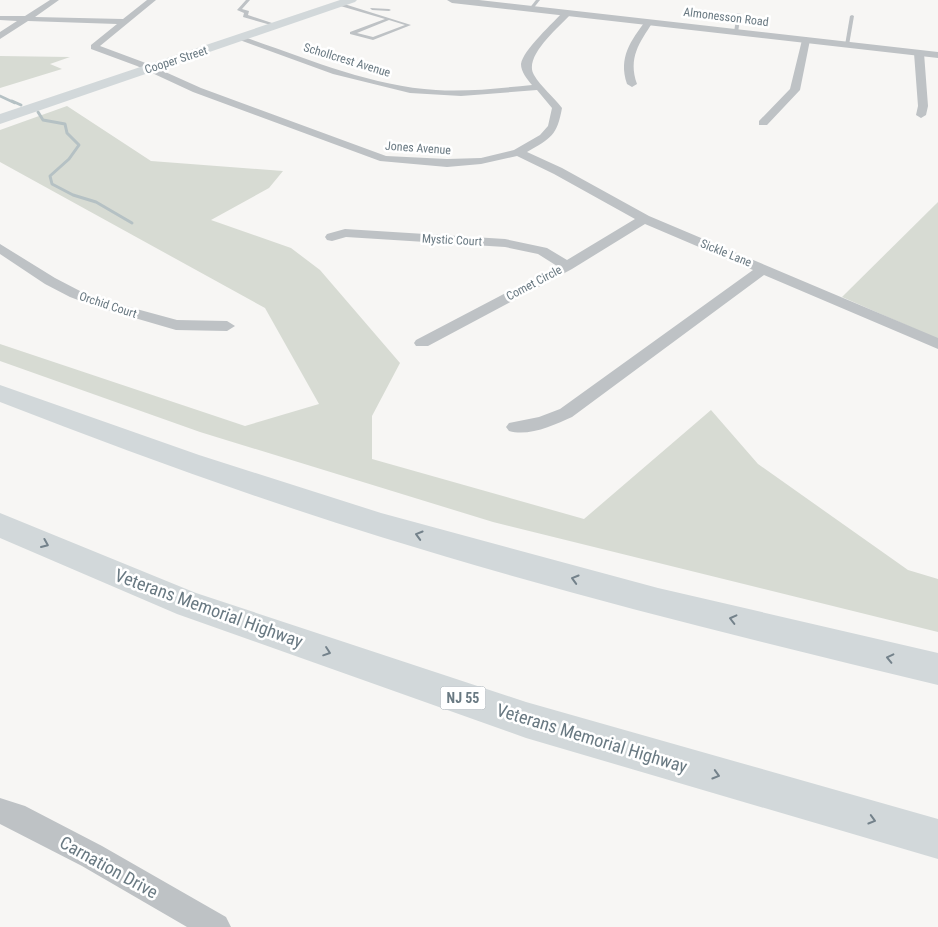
<svg xmlns="http://www.w3.org/2000/svg" width="938" height="927" font-family="'Roboto Condensed',sans-serif">
<rect width="100%" height="100%" fill="#f7f6f4"/>
<!-- green -->
<g fill="#d7dbd3">
<path d="M0 56 70 57 50 64 62 69 0 88Z"/>
<path d="M67 106 151 161 283 171 269 188 211 220 291 248 320 270 400 363 372 416V459L584 519 711 410 758 464 908 570 938 579V632L493 522 200 432 0 361V344L245 426 319 404 265 308 0 162V130Z"/>
<path d="M938 202V339L842 297Z"/>
</g>
<g fill="none" stroke-linecap="round" stroke-linejoin="round">
<!-- stream-far1 -->
<path stroke="#b5c1c4" stroke-width="2.5" d="M0 96 15 103"/>
<!-- stream -->
<g stroke="#b5c1c4" stroke-width="3">
<path d="M12 101 21 105"/>
<path d="M38 112 43 120 65 124 67 133 79 145 69 159 50 176 52 184 73 195 96 202 132 223"/>
</g>
<!-- service -->
<g fill="#bec2c5" fill-rule="evenodd">
<path d="M246 0H250L242 9 249 11 248 15 278 25V27L243 17 244 13 237 10Z"/>
<path d="M536 0H540L532 10H528Z"/>
<path d="M337 3H341L411 25 373 40 350 34V32L385 19 337 5ZM389 20 405 25 373 37 357 33Z"/>
<path d="M370 8 389 9 391 10 389 11 372 10Z"/>
<path d="M737 13 741 14 738 32 736 33 734 32Z"/>
<path d="M852 15 854 16 849 45 847 46 845 45 850 16Z"/>
</g>
<!-- minor -->
<g fill="#bec2c5" fill-rule="evenodd">
<path d="M50 0H59L35 17 123 19 147 0H156L100 46 143 62 201 88 386 156 447 159 481 158 514 150 540 135 548 126 552 108 537 90 461 96 410 93 333 74 237 39 244 37C306 58 370 86 436 90 468 92 500 88 532 85 527 79 521 72 521 64 523 50 554 22 564 11H570V15C558 28 523 57 534 75 541 87 554 97 562 108 557 136 551 138 527 152L562 168 649 216 938 338V349L764 275 572 417C554 425 529 437 509 431L506 427 509 423 539 417 560 409 753 270 645 224 572 269 428 346H416L414 343 416 340 557 266 538 254 505 247 346 237 332 241 327 240 325 237 327 234 345 229 505 239 547 248 567 260 635 219 554 174 517 156 481 164 447 167 380 161 193 92 137 66 91 49V45L117 24 28 21 0 39V32L17 21 0 20V16H25Z"/>
<path d="M646 20 653 22C639 43 628 58 637 84L632 87 627 84C618 57 631 41 646 20Z"/>
<path d="M806 37 810 40 800 90 767 125H759V121L790 89 802 40Z"/>
<path d="M919 50 924 53 928 106 926 115 921 118 916 115 918 106 914 53Z"/>
<path d="M0 244 55 278 80 291 107 301 177 320 227 321 235 326 227 331 176 330 97 307 70 297 45 284 0 254Z"/>
<path d="M0 798 25 806 102 846 226 917 231 927H187L82 866 0 824Z"/>
</g>
<!-- tertiary -->
<path fill="#bec2c5" fill-rule="evenodd" d="M447 0H479L938 52V58L452 3Z"/>
<!-- secondary -->
<path fill="#d2d8da" fill-rule="evenodd" d="M340 0H357L355 2 0 124V114Z"/>
<!-- motorway -->
<g fill="#d2d8da" fill-rule="evenodd">
<path d="M0 385 199 455 381 513 658 588 938 653V685C751 640 565 594 381 537 252 497 126 451 0 402Z"/>
<path d="M0 513 196 593 526 702 938 819V859L526 738 177 614 0 538Z"/>
</g>
</g>
<!-- one-way arrows -->
<defs><path id="oneway-chevron" d="M-2-3.5L2.5 0L-2 3.5" fill="none" stroke-width="1.6" stroke-linecap="round" stroke-linejoin="round" transform="scale(1.25)"/></defs>
<g stroke="#74828b">
<use href="#oneway-chevron" transform="translate(419 535) rotate(-164)"/>
<use href="#oneway-chevron" transform="translate(45 544) rotate(23)"/>
<use href="#oneway-chevron" transform="translate(575 579) rotate(-164)"/>
<use href="#oneway-chevron" transform="translate(733 619) rotate(-166)"/>
<use href="#oneway-chevron" transform="translate(327 652) rotate(19)"/>
<use href="#oneway-chevron" transform="translate(890 658) rotate(-167)"/>
<use href="#oneway-chevron" transform="translate(716 775) rotate(16)"/>
<use href="#oneway-chevron" transform="translate(872 820) rotate(16)"/>
</g>
<g text-anchor="middle" dominant-baseline="central" stroke-width="5" stroke-linejoin="round" paint-order="stroke">
<!-- far-street labels -->
<g font-size="12" fill="#697982" stroke="#fff">
<text transform="translate(726 17) rotate(7)">Almonesson Road</text>
<text transform="translate(176 60) rotate(-18)">Cooper Street</text>
<text transform="translate(347 60) rotate(17)">Schollcrest Avenue</text>
<text transform="translate(418 148) rotate(4)">Jones Avenue</text>
<text transform="translate(452 240) rotate(3)">Mystic Court</text>
<text transform="translate(726 253) rotate(22)">Sickle Lane</text>
<text transform="translate(534 283) rotate(-28)">Comet Circle</text>
<text transform="translate(108 305) rotate(18)">Orchid Court</text>
</g>
<!-- shield labels -->
<rect fill="#fff" stroke="#96a1a8" stroke-width="1" x="440.5" y="686.5" width="45" height="23" rx="4"/>
<g font-size="14" font-weight="bold" fill="#697982">
<text x="463" y="698">NJ 55</text>
</g>
<!-- near-street labels -->
<g font-size="18" fill="#697982" stroke="#fff">
<text transform="translate(209 608) rotate(20)">Veterans Memorial Highway</text>
<text transform="translate(592 738) rotate(17)">Veterans Memorial Highway</text>
<text transform="translate(109 867) rotate(29)">Carnation Drive</text>
</g>
</g>
</svg>
